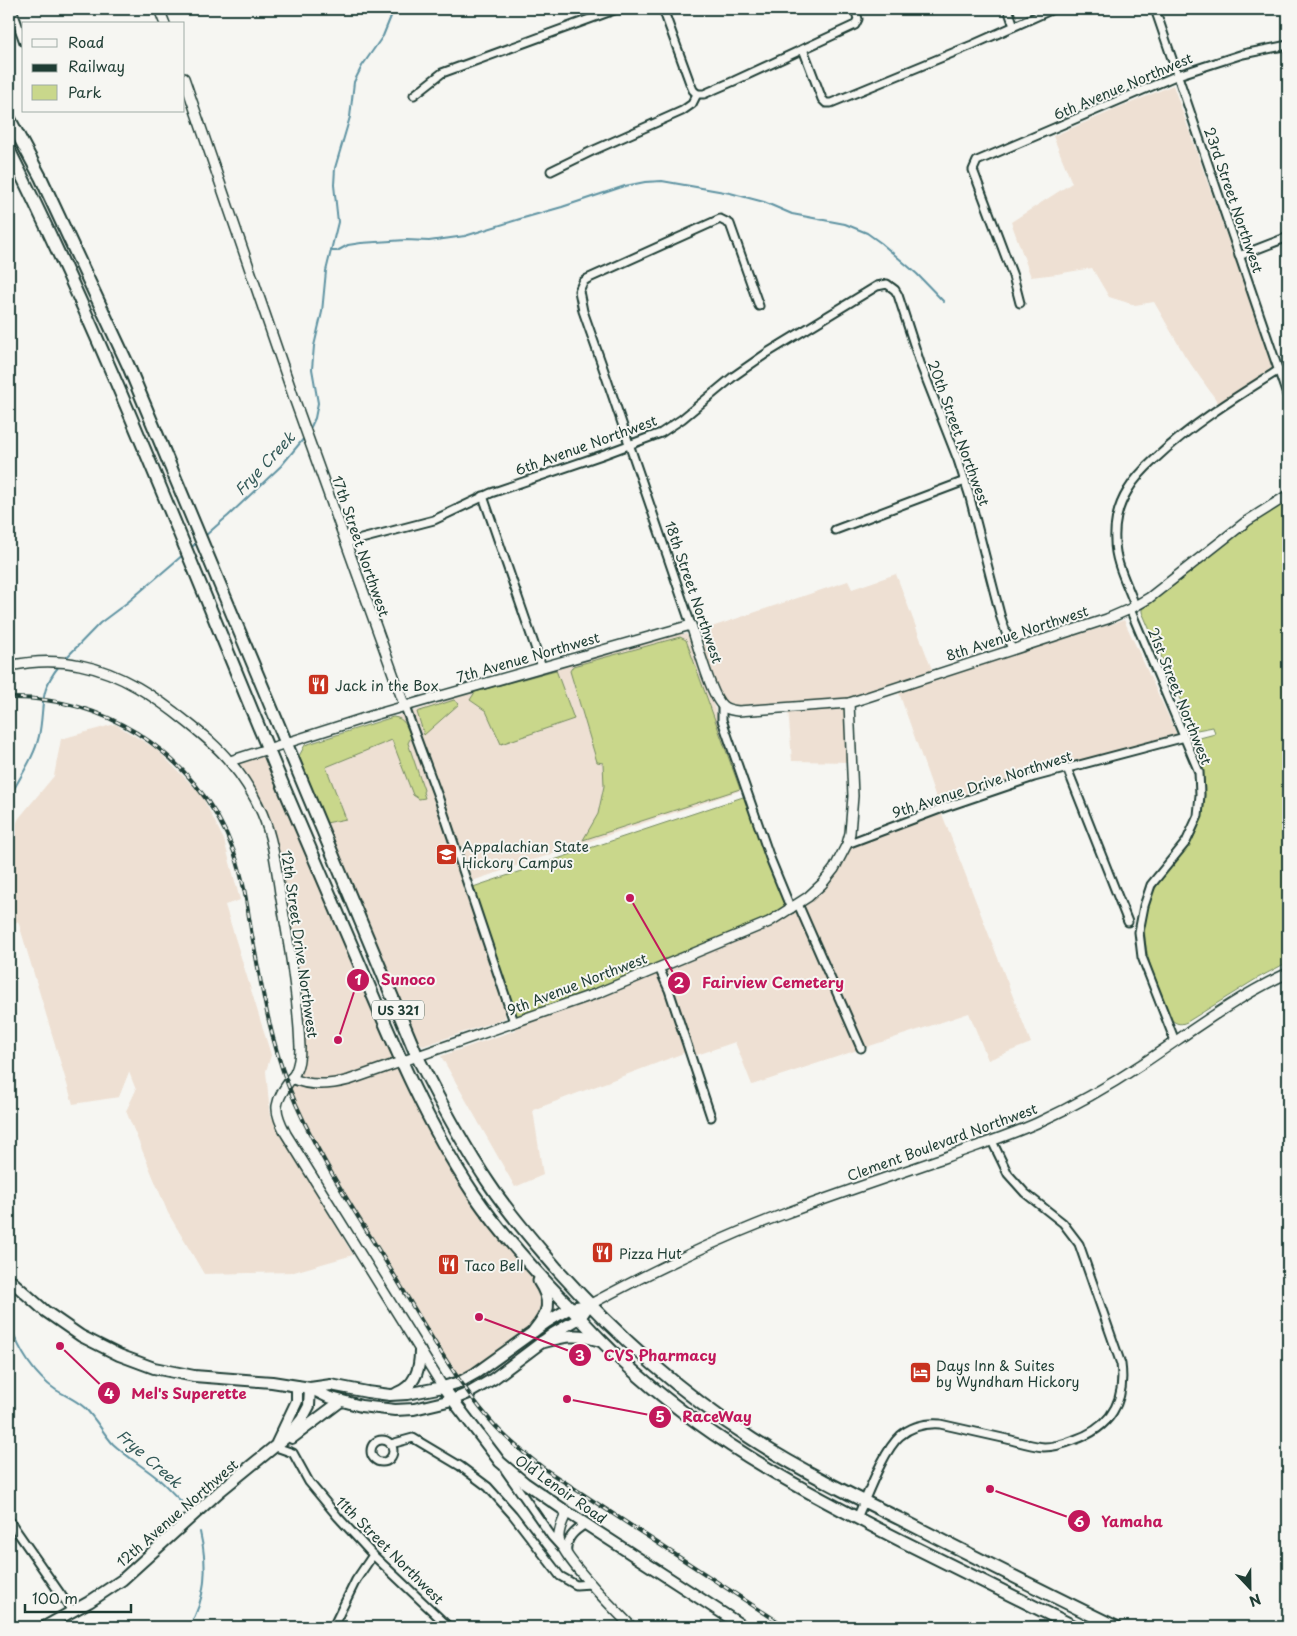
<svg xmlns="http://www.w3.org/2000/svg" width="1297" height="1636" font-family="'Playpen Sans',sans-serif">
<rect width="100%" height="100%" fill="#f6f6f2"/>
<filter id="ink" filterUnits="userSpaceOnUse"><feTurbulence type="fractalNoise" baseFrequency=".02" numOctaves="2"/><feDisplacementMap in="SourceGraphic" scale="10" xChannelSelector="R" yChannelSelector="G"/><feConvolveMatrix kernelMatrix="1 2 1 2 8 2 1 2 1" color-interpolation-filters="sRGB"/></filter>
<g filter="url(#ink)">
<!-- built -->
<g fill="#eee0d3">
<path d="M1173 85 1274 369 1219 404 1185 356 1154 302 1135 305 1109 297 1092 268 1057 274 1031 277 1011 222 1072 183 1053 136Z"/>
<path d="M896 574 934 675 996 655 998 660 1124 620 1177 735 1033 773 1034 777 940 809 1031 1043 988 1060 969 1013 752 1085 735 1042 691 1057 689 1051 533 1110 543 1175 515 1187 441 1056 516 1030 514 1022 742 933 815 891 847 844 940 809 897 687 849 704 852 762 792 761 788 707 738 711 722 706 694 633 848 581 852 589Z"/>
<path d="M680 634H686L691 638 742 790 463 884 506 1010 505 1018 423 1046 415 1041 299 756 305 745 510 681Z"/>
<path d="M115 724 156 749 201 794 224 840 240 900 225 905 271 1055 266 1071 270 1114 353 1255 294 1272 204 1274 168 1213 126 1111 136 1090 129 1072 119 1097 73 1104 18 921 9 928V838L19 818 54 776 61 739Z"/>
<path d="M268 748 435 1130 544 1289 543 1320 460 1382 318 1149 301 1116 287 1083 291 1078 299 1037 267 825 230 761Z"/>
</g>
<!-- green -->
<g fill="#c9d78b" stroke="#748a60">
<path d="M1288 498V962L1256 979 1187 1022C1179 1026 1174 1023 1168 1016 1151 968 1127 921 1164 876 1181 855 1197 840 1203 812 1206 795 1205 779 1201 763 1199 755 1195 748 1195 741L1196 739 1215 734 1213 727 1197 730 1192 727 1142 612V609L1172 587 1250 524Z"/>
<path d="M680 637 686 640 740 789 583 840 598 814 604 786 603 763 597 762 570 671 573 666Z"/>
<path d="M556 670 574 719 501 744 486 711 470 700 475 692Z"/>
<path d="M454 700 459 704 424 735 417 712Z"/>
<path d="M393 717C405 718 407 727 411 737L408 743 424 790 423 792 425 798 419 799 413 795 392 740 326 767 346 819 326 823 299 756 305 745Z"/>
<path d="M746 796 787 908C701 952 608 985 517 1017L473 887Z"/>
</g>
<g fill="none" stroke-linecap="round" stroke-linejoin="round">
<!-- stream -->
<g stroke="#5f93a2" stroke-width="2">
<path d="M332 251H337L348 245 361 243 406 240 429 241 465 236 520 219 562 207 625 186 645 182 662 181 730 193 764 202 792 214 845 224 867 233 881 243 917 274 944 302"/>
<path d="M309 431 315 418 318 403 312 369 314 346 322 312 326 271 338 222 334 185 335 168 350 117 354 82 362 66 383 36 394 9"/>
<path d="M205 536 222 521 228 516 281 466 305 437"/>
<path d="M190 549 197 542"/>
<path d="M65 659 100 623 128 602 184 554"/>
<path d="M9 799C18 779 34 759 39 736 45 707 38 692 59 666"/>
<path d="M9 1322C18 1348 32 1374 56 1390 66 1396 76 1400 85 1408 96 1419 103 1433 113 1444 126 1456 142 1466 156 1477 165 1484 172 1493 181 1501"/>
<path d="M9 1616 15 1622 17 1627"/>
<path d="M189 1627C207 1597 208 1565 200 1532"/>
</g>
<defs>
<g id="minor">
<path d="M12 9 24 42"/>
<path d="M663 9 690 83 693 90 697 94"/>
<path d="M1008 9 1014 26"/>
<path d="M1155 9 1288 398"/>
<path d="M803 49 822 99 826 103H831L972 45 1053 9"/>
<path d="M697 94H704L734 81 855 25 858 19 855 9"/>
<path d="M414 95 442 73 617 9"/>
<path d="M551 171 592 151 682 111 692 104 697 94"/>
<path d="M1239 256 1288 237"/>
<path d="M1020 303 1013 276 973 170 977 161 1178 75 1243 54 1288 45"/>
<path d="M483 496 542 667"/>
<path d="M835 530 965 481"/>
<path d="M346 543 434 520 491 493 602 455 661 433 682 419 734 376 767 353 877 286 887 284 895 290 898 295 920 363 958 460 969 494 1001 618 1012 650"/>
<path d="M1135 606C1128 585 1115 564 1115 541 1114 523 1118 506 1128 490 1135 478 1145 468 1155 459 1192 424 1236 397 1279 370"/>
<path d="M1130 609 1199 772 1200 795 1198 816 1186 842 1151 885 1144 906 1139 932 1142 957 1175 1041"/>
<path d="M691 625 601 362 583 311 579 291 583 282 587 279 720 219 730 224 759 306"/>
<path d="M722 706V720L770 858 791 909"/>
<path d="M405 707 439 799 514 1022"/>
<path d="M1067 768 1128 922"/>
<path d="M847 844 940 809 1034 777 1185 737"/>
<path d="M798 904 861 1048"/>
<path d="M659 968 669 990 711 1117"/>
<circle cx="382" cy="1451" r="11"/>
<path d="M391 1444 413 1438 460 1466 488 1487 513 1515 560 1576 576 1585 591 1584"/>
<path d="M276 1447 293 1453 309 1482 338 1517 373 1555 449 1627"/>
<path d="M505 1470 552 1537 562 1548"/>
<path d="M857 1518C867 1496 883 1451 900 1436 912 1426 926 1423 940 1424 962 1429 985 1434 1007 1439 1019 1442 1032 1446 1044 1447 1055 1447 1064 1444 1074 1440 1110 1428 1126 1402 1121 1364L1079 1244 1063 1223 1025 1193 1008 1174 992 1141"/>
<path d="M9 1520 73 1612"/>
<path d="M567 1554C565 1539 574 1531 586 1524"/>
<path d="M333 1627 356 1580 373 1555"/>
</g>
<g id="tertiary">
<path d="M159 9 165 24"/>
<path d="M184 78 295 401 405 707"/>
<path d="M9 666C32 661 57 660 80 665 121 673 156 697 188 723 203 735 218 747 230 762 243 777 254 795 262 813 273 839 276 866 280 893 289 944 298 996 300 1047 300 1055 299 1065 295 1073 289 1083 279 1093 277 1106 276 1115 282 1126 286 1134L443 1387"/>
<path d="M230 761 374 715 691 625C697 642 711 697 723 706 727 710 733 710 738 711L849 703 1107 619 1130 609 1149 598 1247 521 1288 495"/>
<path d="M291 1078C310 1087 330 1085 349 1080L598 993 769 922 808 897 822 884 834 869 847 844 850 833 853 796 849 703"/>
<path d="M589 1305C652 1271 717 1239 784 1214 837 1194 892 1176 946 1157 976 1146 1008 1136 1037 1123 1074 1106 1109 1086 1142 1064 1190 1032 1236 997 1288 973"/>
<path d="M567 1512C564 1519 558 1529 559 1538 562 1558 616 1611 632 1627"/>
</g>
<g id="secondary">
<path d="M9 1279 45 1311 81 1336 119 1355 154 1368 194 1376 272 1382 310 1388 328 1397 361 1406 395 1410 414 1409 452 1400 469 1393 493 1379 554 1333 580 1318 589 1305"/>
<path d="M443 1387 500 1462 525 1483 567 1512 744 1627"/>
<path d="M310 1388 331 1385 367 1392 390 1395 407 1394 443 1387 460 1382 476 1373 547 1322 570 1308 589 1305"/>
<path d="M397 1393C415 1386 420 1370 420 1351"/>
<path d="M292 1438 341 1401"/>
<path d="M277 1443 297 1401V1386"/>
<path d="M44 1627 89 1602 122 1580 220 1491 290 1434 302 1419 309 1406 310 1388"/>
</g>
<g id="trunk">
<path d="M9 118 41 178 128 365 417 1056C439 1100 462 1144 490 1185 510 1215 534 1242 557 1269 615 1334 679 1392 752 1439 802 1471 855 1497 908 1523 977 1558 1046 1593 1116 1627"/>
<path d="M9 150C114 360 197 581 288 797 313 855 338 914 363 972 395 1048 427 1124 473 1193 500 1233 532 1268 565 1302 589 1328 612 1353 639 1376 718 1446 811 1495 904 1542 961 1570 1018 1599 1075 1627"/>
<path d="M534 1331C549 1313 553 1302 539 1281"/>
<path d="M542 1342C564 1336 576 1333 599 1340"/>
</g>
</defs>
<!-- minor casing -->
<use href="#minor" stroke="#1f3d34" stroke-width="11"/>
<!-- tertiary casing -->
<use href="#tertiary" stroke="#1f3d34" stroke-width="12"/>
<!-- secondary casing -->
<use href="#secondary" stroke="#1f3d34" stroke-width="14"/>
<!-- trunk casing -->
<use href="#trunk" stroke="#1f3d34" stroke-width="15"/>
<!-- minor -->
<use href="#minor" stroke="#f6f6f2" stroke-width="7"/>
<!-- tertiary -->
<use href="#tertiary" stroke="#f6f6f2" stroke-width="9"/>
<!-- secondary -->
<use href="#secondary" stroke="#f6f6f2" stroke-width="10"/>
<!-- trunk -->
<use href="#trunk" stroke="#f6f6f2" stroke-width="11"/>
<defs>
<path id="rail" d="M9 698C55 697 98 709 137 733 181 761 216 803 234 852 243 877 247 904 251 930 261 983 269 1035 288 1085 313 1149 352 1207 388 1265 420 1317 450 1373 490 1420 506 1439 526 1455 546 1470L786 1627"/>
</defs>
<!-- rail casing -->
<use href="#rail" stroke="#1f3d34" stroke-width="4"/>
<!-- rail -->
<use href="#rail" stroke="#f6f6f2" stroke-width="2" stroke-dasharray="5.5" stroke-linecap="butt"/>
</g>
</g>
<!-- icons -->
<defs>
<symbol id="restaurant-square" viewBox="-11 -11 22 22"><rect x="-9" y="-9" width="18" height="18" rx="4" fill="#c8321e" stroke="#f6f6f2"/><path d="M-5-6h1v4h1v-4h1v4h1v-4h1v5L-1.5 .5V6h-2V.5L-5-1ZM5-6V6H3V1.5H1.5Q1.5-4 5-6Z" fill="#fff"/></symbol>
<symbol id="university-square" viewBox="-11 -11 22 22"><rect x="-9" y="-9" width="18" height="18" rx="4" fill="#c8321e" stroke="#f6f6f2"/><path d="M0-5L7-2L0 1L-7-2ZM-4 1L0 2.5L4 1V4Q0 6-4 4Z" fill="#fff"/></symbol>
<symbol id="hotel-square" viewBox="-11 -11 22 22"><rect x="-9" y="-9" width="18" height="18" rx="4" fill="#c8321e" stroke="#f6f6f2"/><path d="M-6-4.5h1.5V1H6V5H4.5V3h-9V5H-6ZM-4 0a1.8 1.8 0 1 1 3.6 0ZM.5 0V-2.5h3Q6-2.5 6 0Z" fill="#fff"/></symbol>
</defs>
<g fill-rule="evenodd">
<use href="#restaurant-square" x="306" y="672" width="25" height="25"/>
<use href="#university-square" x="434" y="842" width="25" height="25"/>
<use href="#restaurant-square" x="590" y="1240" width="25" height="25"/>
<use href="#restaurant-square" x="436" y="1252" width="25" height="25"/>
<use href="#hotel-square" x="908" y="1360" width="25" height="25"/>
</g>
<g text-anchor="middle" dominant-baseline="central" stroke-width="4" stroke-linejoin="round" paint-order="stroke">
<!-- shield labels -->
<rect fill="#f6f6f2" stroke="#60746d" stroke-width="1" x="372" y="1000.5" width="52" height="19" rx="4"/>
<g font-size="12" font-weight="bold" fill="#1f3d34">
<text x="398" y="1010">US 321</text>
</g>
<!-- street labels -->
<g font-size="14" fill="#1f3d34" stroke="#f6f6f2">
<text transform="translate(1123 86) rotate(-23)">6th Avenue Northwest</text>
<text transform="translate(1234 200) rotate(71)">23rd Street Northwest</text>
<text transform="translate(959 433) rotate(70)">20th Street Northwest</text>
<text transform="translate(586 445) rotate(-20)">6th Avenue Northwest</text>
<text transform="translate(361 546) rotate(71)">17th Street Northwest</text>
<text transform="translate(694 592) rotate(71)">18th Street Northwest</text>
<text transform="translate(1017 633) rotate(-18)">8th Avenue Northwest</text>
<text transform="translate(528 657) rotate(-16)">7th Avenue Northwest</text>
<text transform="translate(1180 696) rotate(68)">21st Street Northwest</text>
<text transform="translate(982 784) rotate(-18)">9th Avenue Drive Northwest</text>
<text transform="translate(300 944) rotate(82)">12th Street Drive Northwest</text>
<text transform="translate(577 984) rotate(-21)">9th Avenue Northwest</text>
<text transform="translate(942 1142) rotate(-20)">Clement Boulevard Northwest</text>
<text transform="translate(561 1489) rotate(35)">Old Lenoir Road</text>
<text transform="translate(177 1513) rotate(-41)">12th Avenue Northwest</text>
<text transform="translate(390 1550) rotate(45)">11th Street Northwest</text>
</g>
<!-- poi labels -->
<g font-size="14" fill="#1f3d34" stroke="#f6f6f2" text-anchor="start">
<text x="335" y="685">Jack in the Box</text>
<text x="462" y="846">Appalachian State<tspan x="462" dy="16">Hickory Campus</tspan></text>
<text x="619" y="1253">Pizza Hut</text>
<text x="464" y="1265">Taco Bell</text>
<text x="936" y="1365">Days Inn &amp; Suites<tspan x="936" dy="16">by Wyndham Hickory</tspan></text>
</g>
<!-- water labels -->
<g font-size="15" font-style="italic" fill="#345a59" stroke="#f6f6f2">
<text transform="translate(264 463) rotate(-47)">Frye Creek</text>
<text transform="translate(150 1458) rotate(41)">Frye Creek</text>
</g>
</g>
<!-- callouts -->
<path fill="none" stroke="#c2185b" stroke-width="2" d="M338 1040L358 980M630 898L679 983M479 1317L580 1355M60 1346L109 1393M567 1399L660 1417M990 1489L1079 1521"/>
<g fill="#c2185b" stroke="#f6f6f2" stroke-width="2">
<circle cx="338" cy="1040" r="5"/>
<circle cx="630" cy="898" r="5"/>
<circle cx="479" cy="1317" r="5"/>
<circle cx="60" cy="1346" r="5"/>
<circle cx="567" cy="1399" r="5"/>
<circle cx="990" cy="1489" r="5"/>
<circle cx="358" cy="980" r="12"/>
<circle cx="679" cy="983" r="12"/>
<circle cx="580" cy="1355" r="12"/>
<circle cx="109" cy="1393" r="12"/>
<circle cx="660" cy="1417" r="12"/>
<circle cx="1079" cy="1521" r="12"/>
</g>
<g font-size="15" text-anchor="middle" font-weight="bold" fill="#fff">
<text x="358" y="985">1</text>
<text x="679" y="988">2</text>
<text x="580" y="1361">3</text>
<text x="109" y="1399">4</text>
<text x="660" y="1422">5</text>
<text x="1079" y="1527">6</text>
</g>
<g font-size="15" text-anchor="middle" font-weight="bold" fill="#c2185b" stroke="#f6f6f2" stroke-width="4" stroke-linejoin="round" paint-order="stroke">
<text x="408" y="985">Sunoco</text>
<text x="773" y="988">Fairview Cemetery</text>
<text x="660" y="1361">CVS Pharmacy</text>
<text x="189" y="1399">Mel's Superette</text>
<text x="717" y="1422">RaceWay</text>
<text x="1132" y="1527">Yamaha</text>
</g>
<!-- margin -->
<rect width="1297" height="1636" fill="none" stroke="#f6f6f2" stroke-width="30"/>
<rect x="15" y="15" width="1267" height="1606" fill="none" stroke="#1f3d34" stroke-width="2" filter="url(#ink)"/>
<!-- legend -->
<rect x="22" y="22" width="162" height="90" fill="#f6f6f2" stroke="#a0aca6"/>
<rect x="32" y="39" width="25" height="8" fill="#f6f6f2" stroke="#a0aca6"/>
<text x="68" y="48" font-size="15" fill="#1f3d34">Road</text>
<rect x="32" y="64" width="25" height="8" fill="#1f3d34" stroke="#a0aca6"/>
<text x="68" y="72" font-size="15" fill="#1f3d34">Railway</text>
<rect x="32" y="85" width="25" height="15" fill="#c9d78b" stroke="#a0aca6"/>
<text x="68" y="98" font-size="15" fill="#1f3d34">Park</text>
<!-- north arrow -->
<g transform="translate(1250 1588) rotate(158)" stroke="#f6f6f2" stroke-width="4" paint-order="stroke">
<path d="M0-4L9 19L0 12L-9 19Z" fill="#1f3d34"/>
<text y="-8" font-size="14" font-weight="bold" text-anchor="middle" fill="#1f3d34">N</text>
</g>
<!-- scale -->
<path d="M25 1604v8h106v-8" fill="none" stroke="#1f3d34" stroke-width="2.5"/>
<text x="32" y="1604" font-size="15" fill="#1f3d34" stroke="#f6f6f2" stroke-width="4" paint-order="stroke">100 m</text>
</svg>
